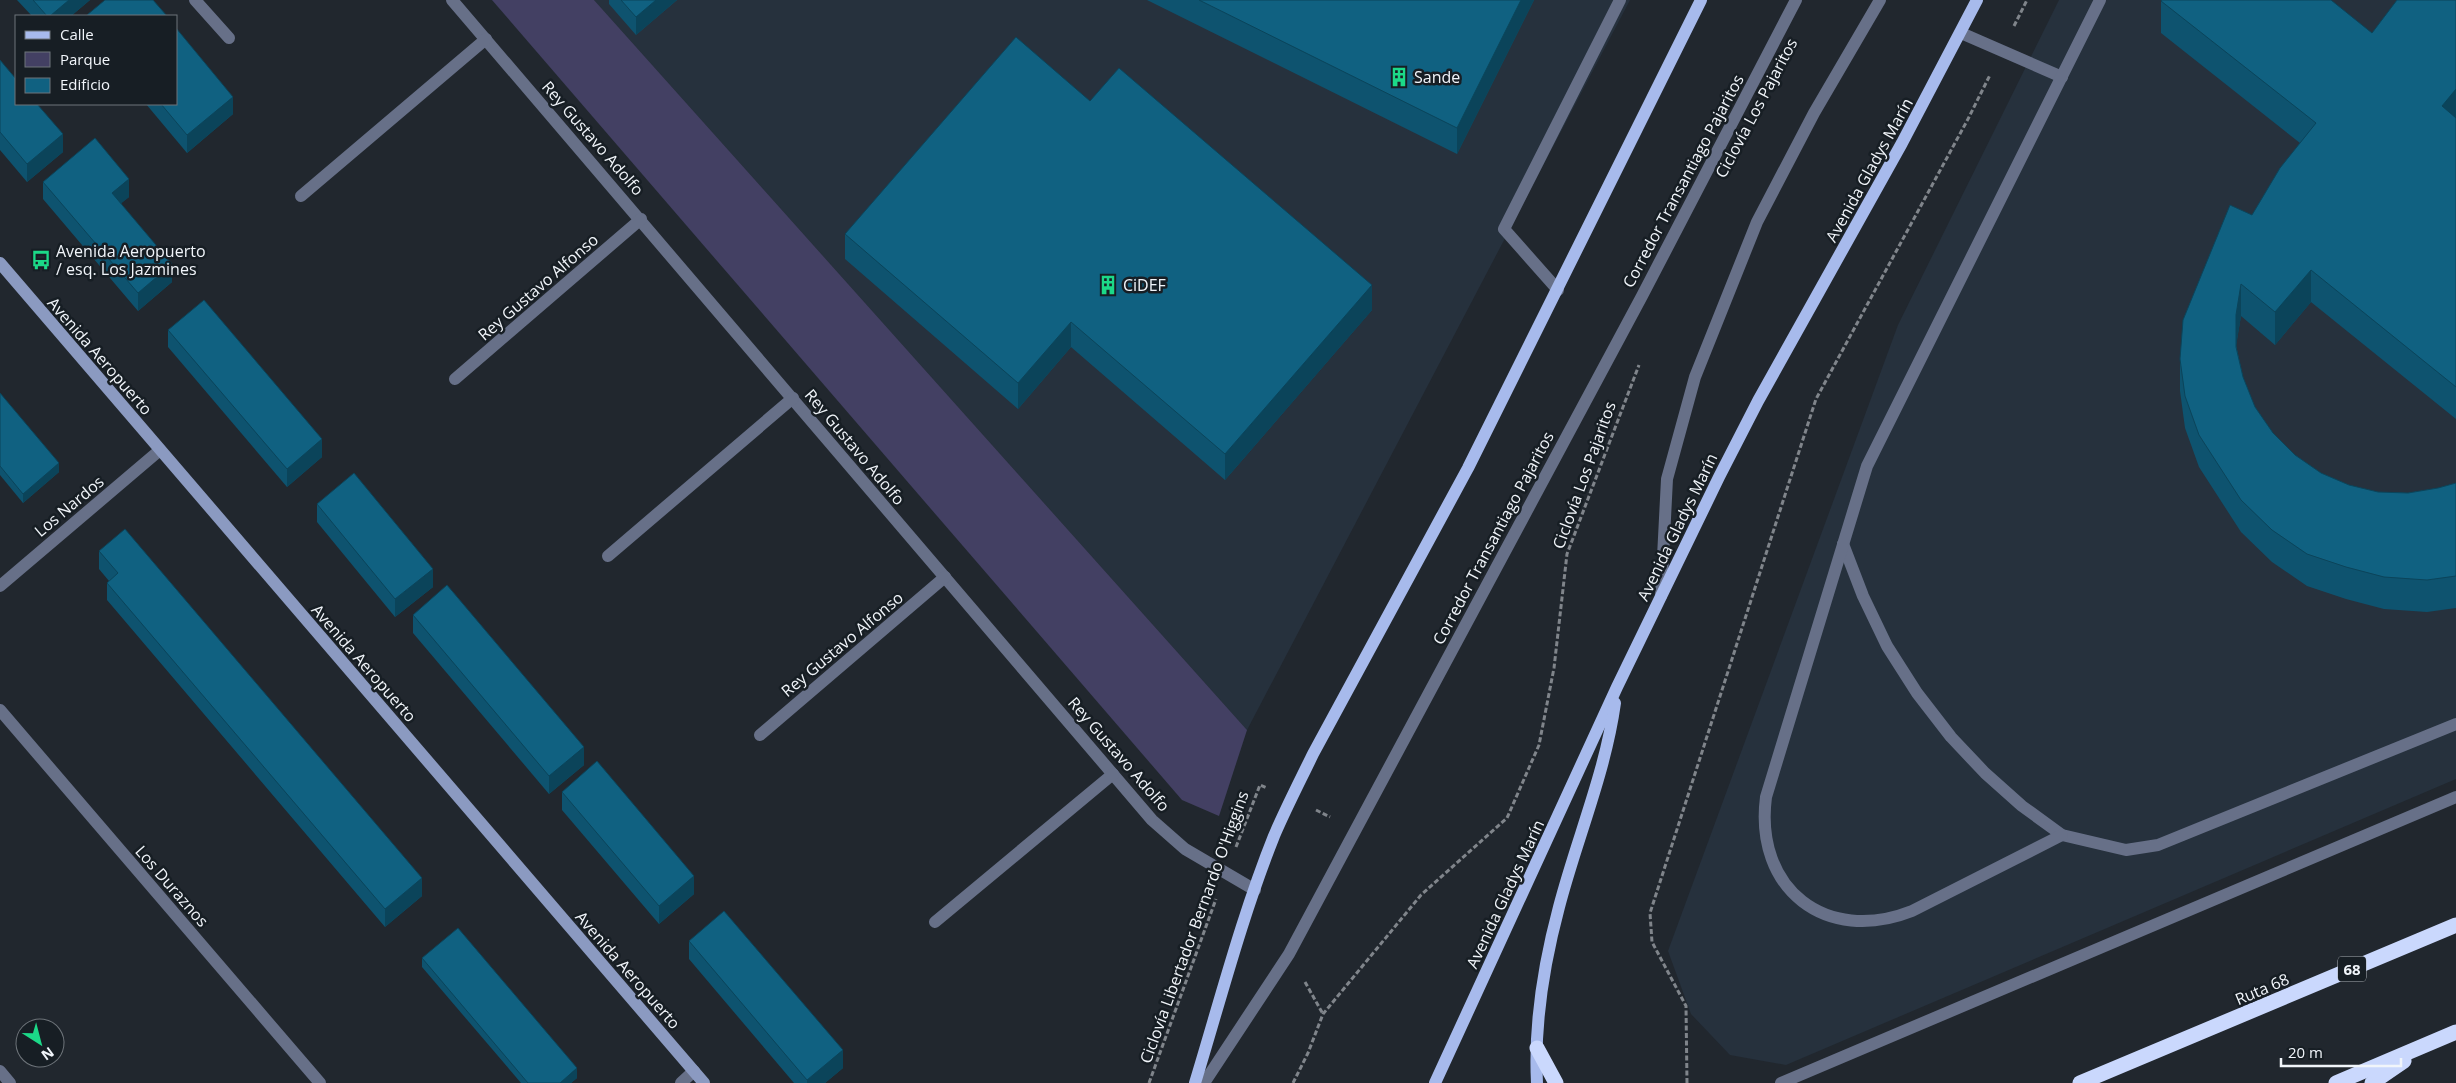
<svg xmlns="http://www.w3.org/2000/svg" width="2456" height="1083" font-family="'Open Sans',sans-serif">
<rect width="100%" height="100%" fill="#21272e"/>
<!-- built -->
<g fill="#26313d">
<path d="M594 0H1630L1247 730Z"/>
<path d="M2059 0H2456V779L1786 1065 1730 1055 1691 1014 1668 951 1898 325Z"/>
</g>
<!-- green -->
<path fill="#434063" d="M492 0H594L1247 730 1219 816 1182 800Z"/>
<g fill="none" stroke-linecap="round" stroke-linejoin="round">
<!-- path -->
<g stroke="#80858b" stroke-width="3" stroke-dasharray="5 2.5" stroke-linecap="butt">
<path d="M2014 26 2027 0"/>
<path d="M1316 810 1330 817"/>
<path d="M1236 847 1260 785 1267 788"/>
<path d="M1305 982 1323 1014"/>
<path d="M1149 1083 1216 899"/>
<path d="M1293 1083 1308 1053 1323 1014 1421 895 1507 818 1539 745 1554 668 1567 554 1639 365"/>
<path d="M1687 1083 1686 1006 1652 942 1650 913 1816 399 1968 119 1990 75"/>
</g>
<!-- lane -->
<g stroke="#677088" stroke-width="12">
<path d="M1961 33 2062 77"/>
<path d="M1558 290 1504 229 1620 0"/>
<path d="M1843 544 1863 596 1887 646 1917 693 1951 737 1985 773 2022 806 2062 835 2126 850 2158 845 2456 724"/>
<path d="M1661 596 1667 479 1695 377 1757 222 1814 113 1880 0"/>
<path d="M2062 835 1912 911C1826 945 1754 889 1766 797L1867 466 2100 0"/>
<path d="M1204 1083 1289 954 1642 296 1796 0"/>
<path d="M1781 1083 2456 797"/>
</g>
<!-- street -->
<g stroke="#677088" stroke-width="12">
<path d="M195 0 229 38"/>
<path d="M452 0 1152 820 1185 849 1255 890"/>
<path d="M301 196 486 39"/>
<path d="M455 379 641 219"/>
<path d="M608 556 793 398"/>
<path d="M0 586 160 450"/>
<path d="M0 710 320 1083"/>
<path d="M760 735 945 577"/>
<path d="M935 922 1113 774"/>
<path d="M0 1071 10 1083"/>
<path d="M681 1083 694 1071"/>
</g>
<!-- secondary -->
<path stroke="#8b9ac1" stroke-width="12" d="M0 263 704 1083"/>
<!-- primary -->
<g stroke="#a7baec" stroke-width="12">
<path d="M1195 1083C1220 1001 1242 916 1274 836 1286 808 1300 781 1313 754L1468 468 1701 0"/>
<path d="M1435 1083 1617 687 1719 477 1758 401 1902 143 1977 0"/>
<path d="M1537 1083C1534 1025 1544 963 1559 907 1577 838 1605 774 1615 703"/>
</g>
<!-- highway -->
<g stroke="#cad8fd" stroke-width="15">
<path d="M1537 1048 1556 1083"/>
<path d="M2080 1083 2456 925"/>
<path d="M2336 1083 2456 1032"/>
<path d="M2372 1083 2404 1061"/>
</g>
</g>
<!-- wall -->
<g fill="#0e536f">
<path d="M17 0H90L71 16H32Z"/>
<path d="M609 0H677L636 35 609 4Z"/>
<path d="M1147 0H1534L1457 154Z"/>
<path d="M2456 0V419L2311 302 2275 345 2241 316 2236 345 2243 377 2255 407 2273 433 2295 455 2321 473 2349 485 2378 492 2408 493 2438 488 2456 483V608L2427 612 2384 609 2346 599 2307 586 2272 562 2241 532 2199 467 2185 428 2180 391V359L2252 215 2300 143 2161 33V1L2372 33Z"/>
<path d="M0 60 63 152 27 182 0 150Z"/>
<path d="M1090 101 1372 310 1225 480 1071 347 1018 409 845 259V234Z"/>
<path d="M146 104H176L233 114 187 153Z"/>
<path d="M43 182 129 197 121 203 172 282 138 311 43 199Z"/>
<path d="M168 330 322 457 287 487 168 347Z"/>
<path d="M0 393 59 472 23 503 0 475Z"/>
<path d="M317 504 433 587 395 617 317 522Z"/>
<path d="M99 551 422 896 385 927 107 600V583L109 581 99 569Z"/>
<path d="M413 615 584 765 549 794 413 633Z"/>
<path d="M562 792 694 894 659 924 562 810Z"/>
<path d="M689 941 843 1068 825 1083H794L689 959Z"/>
<path d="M422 958 577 1078 571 1083H521L422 967Z"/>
</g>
<!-- shaded-wall -->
<g fill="#0b445a">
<path d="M69 0H90L71 16H50Z"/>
<path d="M656 0H677L636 35V17Z"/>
<path d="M1521 0H1534L1457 154V128Z"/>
<path d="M2456 89V121L2442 106Z"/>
<path d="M233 97V114L187 153V135Z"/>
<path d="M63 134V152L27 182V164Z"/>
<path d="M129 179V197L112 211V193Z"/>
<path d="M172 264V282L138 311V293Z"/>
<path d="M2311 270V302L2275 345V312Z"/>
<path d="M2241 284V316L2236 347V315Z"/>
<path d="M1372 285V310L1225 480V454Z"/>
<path d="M1071 322V347L1018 409V383Z"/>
<path d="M322 439V457L287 487V469Z"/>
<path d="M59 463V472L23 503V494Z"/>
<path d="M433 569V587L395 617V599Z"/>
<path d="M584 747V765L549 794V776Z"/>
<path d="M694 876V894L659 924V906Z"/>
<path d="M422 878V896L385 927V909Z"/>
<path d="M843 1050V1068L825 1083H807V1080Z"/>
<path d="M577 1068V1078L571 1083H560Z"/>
</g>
<!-- building -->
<g fill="#106181" stroke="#0b445a">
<path d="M33 0H69L50 16H47Z"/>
<path d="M105 0H153L167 16H88L87 15Z"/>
<path d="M621 0H656L636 17Z"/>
<path d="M1199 0H1521L1457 128Z"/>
<path d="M2162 0H2331L2372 33 2397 0H2456V89L2442 106 2456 118V387L2311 270 2275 312 2241 284 2236 315V347L2243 377 2255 407 2273 433 2295 455 2321 473 2349 485 2378 492 2408 493 2438 488 2456 483V576L2427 580 2384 577 2346 567 2307 554 2272 530 2241 500 2199 435 2185 396 2180 359 2183 320 2230 205 2252 215 2280 168 2316 123 2161 1Z"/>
<path d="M176 28 233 97 187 135 161 104H176Z"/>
<path d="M1016 37 1090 101 1119 68 1372 285 1225 454 1071 322 1018 383 845 234Z"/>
<path d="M0 60 16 79V104H37L63 134 27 164 0 132Z"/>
<path d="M95 138 129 179 112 193 172 264 138 293 43 182Z"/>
<path d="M204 300 322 439 287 469 168 330Z"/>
<path d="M0 393 59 463 23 494 0 466Z"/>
<path d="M354 473 433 569 395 599 317 504Z"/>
<path d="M125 529 422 878 385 909 107 583 118 573 99 551Z"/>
<path d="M447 585 584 747 549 776 413 615Z"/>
<path d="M597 761 694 876 659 906 562 792Z"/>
<path d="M724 911 843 1050 807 1080 689 941Z"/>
<path d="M458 928 577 1068 560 1083H528L422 958Z"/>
</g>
<!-- icons -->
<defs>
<symbol id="building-bare" viewBox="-9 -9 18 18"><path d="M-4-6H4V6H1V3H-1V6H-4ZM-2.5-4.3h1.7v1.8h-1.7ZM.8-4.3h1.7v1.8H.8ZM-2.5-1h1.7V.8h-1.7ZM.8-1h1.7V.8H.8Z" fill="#1cd988" stroke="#171e24" stroke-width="2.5" paint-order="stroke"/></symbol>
<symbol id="bus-bare" viewBox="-9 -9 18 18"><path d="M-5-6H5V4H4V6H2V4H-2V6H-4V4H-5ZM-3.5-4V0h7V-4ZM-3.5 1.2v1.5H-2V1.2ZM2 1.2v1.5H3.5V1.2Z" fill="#1cd988" stroke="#171e24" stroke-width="2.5" paint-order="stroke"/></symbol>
</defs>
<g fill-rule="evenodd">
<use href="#building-bare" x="1385" y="63" width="28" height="28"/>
<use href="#bus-bare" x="27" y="246" width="28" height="28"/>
<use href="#building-bare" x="1094" y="271" width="28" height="28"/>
</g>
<g text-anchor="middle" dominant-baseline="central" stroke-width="5" stroke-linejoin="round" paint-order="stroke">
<!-- shield labels -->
<rect fill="#171e24" stroke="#b0b4ba" stroke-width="1" x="2338" y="956.5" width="28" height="25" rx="4"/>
<g font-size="15" font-weight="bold" fill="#f1f5fa">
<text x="2352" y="969">68</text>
</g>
<!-- poi labels -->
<g font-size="16" fill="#f1f5fa" stroke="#171e24" text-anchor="start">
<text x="1414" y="77">Sande</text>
<text x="56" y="251">Avenida Aeropuerto<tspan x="56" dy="18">/ esq. Los Jazmines</tspan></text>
<text x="1123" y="285">CiDEF</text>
</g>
<!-- street labels -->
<g font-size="16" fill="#f1f5fa" stroke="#171e24">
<text transform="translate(1756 108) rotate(-62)">Ciclovía Los Pajaritos</text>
<text transform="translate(593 138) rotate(49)">Rey Gustavo Adolfo</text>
<text transform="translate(1869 170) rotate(-61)">Avenida Gladys Marín</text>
<text transform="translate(1683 181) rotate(-62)">Corredor Transantiago Pajaritos</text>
<text transform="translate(538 287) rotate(-41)">Rey Gustavo Alfonso</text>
<text transform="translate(100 356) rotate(49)">Avenida Aeropuerto</text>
<text transform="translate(855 447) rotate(50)">Rey Gustavo Adolfo</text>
<text transform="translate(1584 475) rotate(-70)">Ciclovía Los Pajaritos</text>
<text transform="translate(69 506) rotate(-40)">Los Nardos</text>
<text transform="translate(1677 527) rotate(-64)">Avenida Gladys Marín</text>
<text transform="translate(1493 538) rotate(-62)">Corredor Transantiago Pajaritos</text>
<text transform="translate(842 644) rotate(-40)">Rey Gustavo Alfonso</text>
<text transform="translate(364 663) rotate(49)">Avenida Aeropuerto</text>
<text transform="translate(1119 754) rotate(49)">Rey Gustavo Adolfo</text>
<text transform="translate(172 886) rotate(49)">Los Duraznos</text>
<text transform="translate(1505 894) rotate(-65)">Avenida Gladys Marín</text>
<text transform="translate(1194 927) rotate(-70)">Ciclovía Libertador Bernardo O'Higgins</text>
<text transform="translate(628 970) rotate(49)">Avenida Aeropuerto</text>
<text transform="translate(2262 989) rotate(-23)">Ruta 68</text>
</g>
</g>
<!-- legend -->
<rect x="15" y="15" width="162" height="90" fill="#171e24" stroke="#6e747a"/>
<rect x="25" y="31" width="25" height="8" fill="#a7baec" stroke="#6e747a"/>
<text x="60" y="40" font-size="15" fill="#f1f5fa">Calle</text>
<rect x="25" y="52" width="25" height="15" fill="#434063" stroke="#6e747a"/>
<text x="60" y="65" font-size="15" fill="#f1f5fa">Parque</text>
<rect x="25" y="78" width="25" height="15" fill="#106181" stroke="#6e747a"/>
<text x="60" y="90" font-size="15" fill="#f1f5fa">Edificio</text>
<!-- north arrow -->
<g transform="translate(40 1043) rotate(144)"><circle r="24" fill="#171e24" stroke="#6e747a"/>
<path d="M0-4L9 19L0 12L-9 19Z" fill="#1cd988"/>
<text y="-8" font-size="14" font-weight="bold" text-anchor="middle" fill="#f1f5fa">N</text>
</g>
<!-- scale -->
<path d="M2281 1058v8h120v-8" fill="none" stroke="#f1f5fa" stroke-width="2.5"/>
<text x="2288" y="1058" font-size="15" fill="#f1f5fa" stroke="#171e24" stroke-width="4" paint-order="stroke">20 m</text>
</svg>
